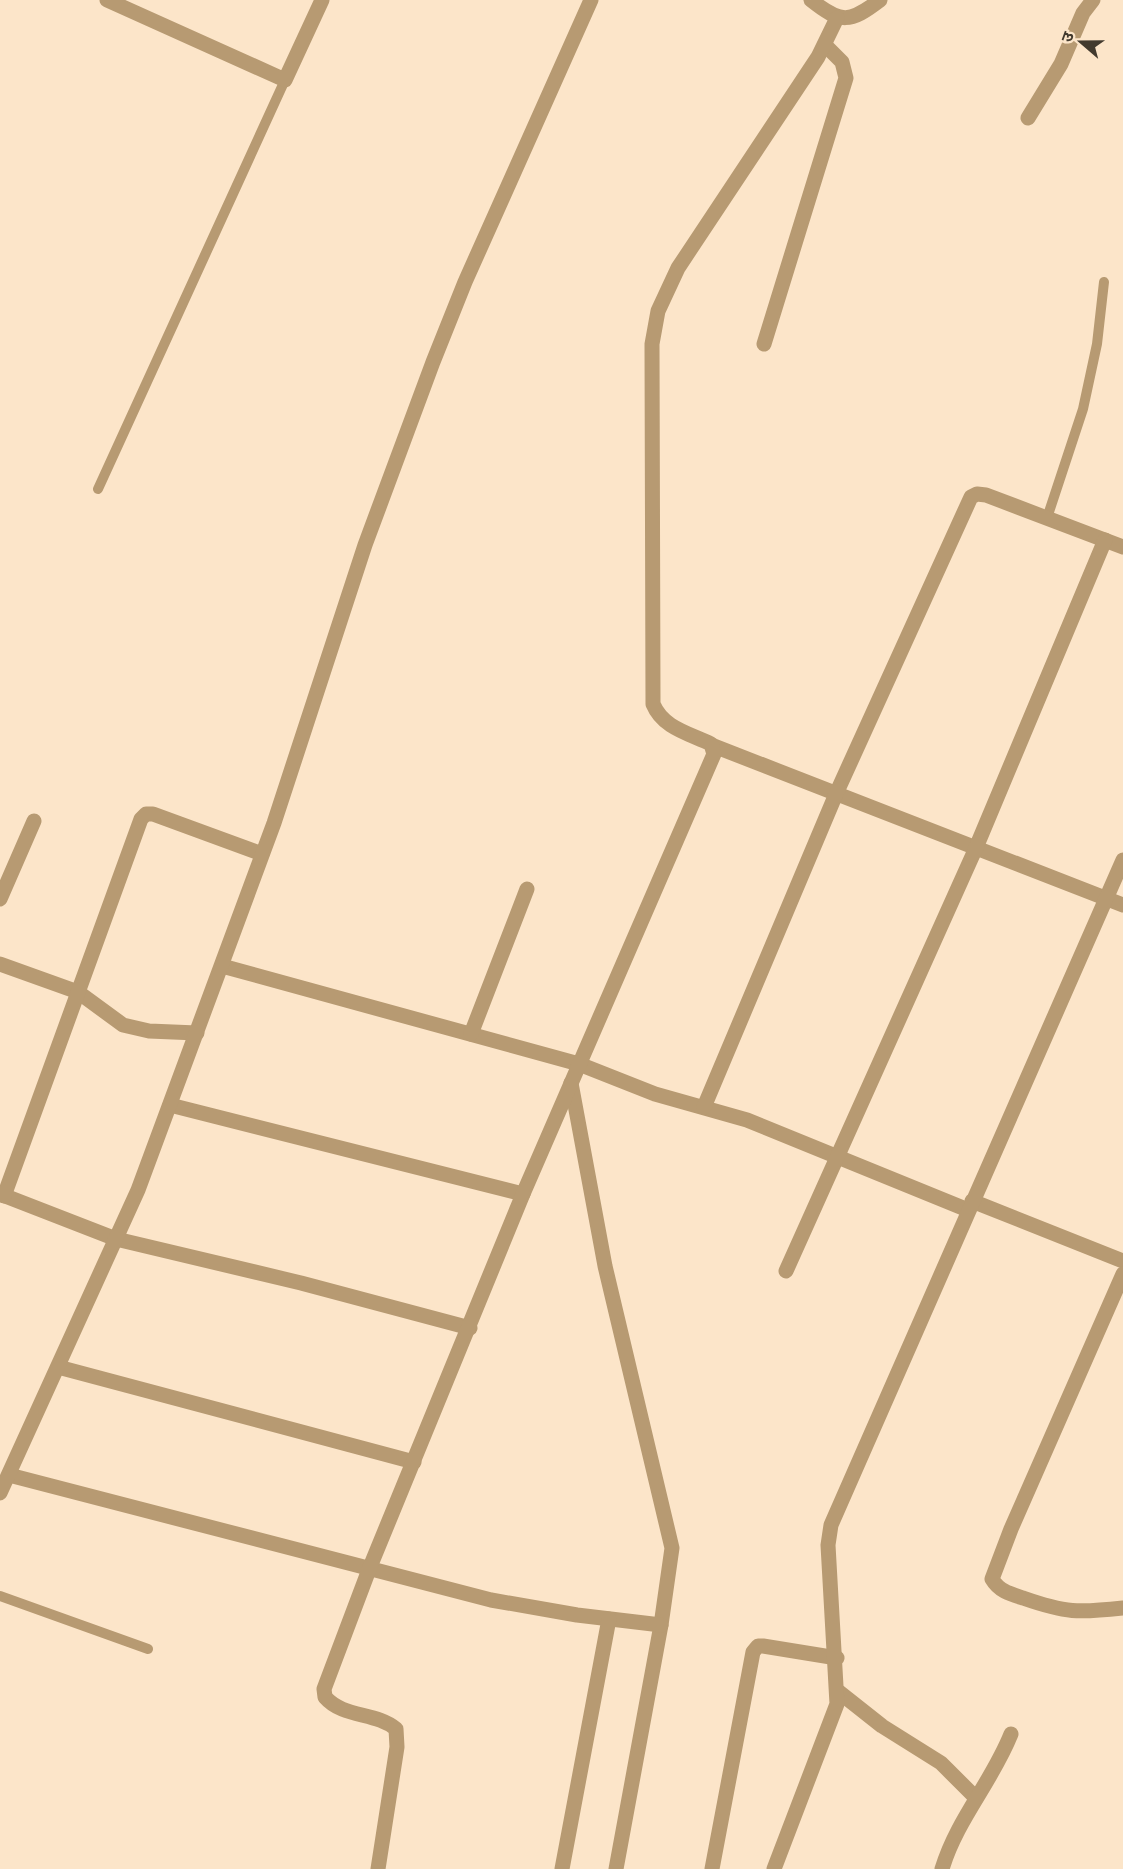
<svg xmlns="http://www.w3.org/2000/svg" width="1123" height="1869" font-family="'IBM Plex Sans','Noto Sans Devanagari',sans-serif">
<rect width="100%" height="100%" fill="#fce5c9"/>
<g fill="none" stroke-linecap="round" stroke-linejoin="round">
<!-- service -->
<g stroke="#b79a72" stroke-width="10">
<path d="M98 489 285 80"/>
<path d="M1047 518 1083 409 1097 344 1104 282"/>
<path d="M0 1596 148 1649"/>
</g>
<!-- minor -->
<g stroke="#b79a72" stroke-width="15">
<path d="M107 0 285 80 322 0"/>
<path d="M811 0C841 24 850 23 880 0"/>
<path d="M1028 118 1061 64 1083 13 1093 0"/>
<path d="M764 344 846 78 842 62 825 45"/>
<path d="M714 746 1123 905"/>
<path d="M0 899 34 821"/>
<path d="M0 964 78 992 123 1025 149 1031 197 1033"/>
<path d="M222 966 579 1064 655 1094 747 1120 968 1210"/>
<path d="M471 1034 527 889"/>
<path d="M571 1083 605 1266 672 1548 661 1625 616 1869"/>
<path d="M170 1105 523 1194"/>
<path d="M704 1107 836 794 971 497 977 494 986 495 1123 547"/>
<path d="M0 1194 116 1239 301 1283 470 1328"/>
<path d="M4 1196 141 819 146 814H153L262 854"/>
<path d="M972 1201 1123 1261"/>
<path d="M786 1271 975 850 1105 540"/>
<path d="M1123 1274 1011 1529 992 1579C999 1591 1010 1594 1023 1598 1066 1613 1078 1613 1123 1608"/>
<path d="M58 1367 414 1462"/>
<path d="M9 1475 491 1600 577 1615 661 1625"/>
<path d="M0 1493 138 1190 274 823 365 545 433 362 465 282 591 0"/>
<path d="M839 1692 882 1726 941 1763 976 1798"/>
<path d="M378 1869 397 1747 396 1729C376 1712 343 1718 325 1697L324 1689 370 1567 523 1194 714 754 711 744C688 733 663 728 653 704L652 344 658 311 678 268 818 57 837 18"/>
<path d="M562 1869 609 1619"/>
<path d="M712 1869 753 1652 758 1646H763L837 1658"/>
<path d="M774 1869 837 1704 828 1545 831 1525 1123 860"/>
<path d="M942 1869C957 1819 992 1782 1011 1734"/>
</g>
</g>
<!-- north arrow -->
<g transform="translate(1081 42) rotate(290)" stroke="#fce5c9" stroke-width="4.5" paint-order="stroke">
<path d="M0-4.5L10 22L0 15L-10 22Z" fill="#423a2e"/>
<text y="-9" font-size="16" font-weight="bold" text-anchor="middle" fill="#423a2e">उ</text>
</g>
</svg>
